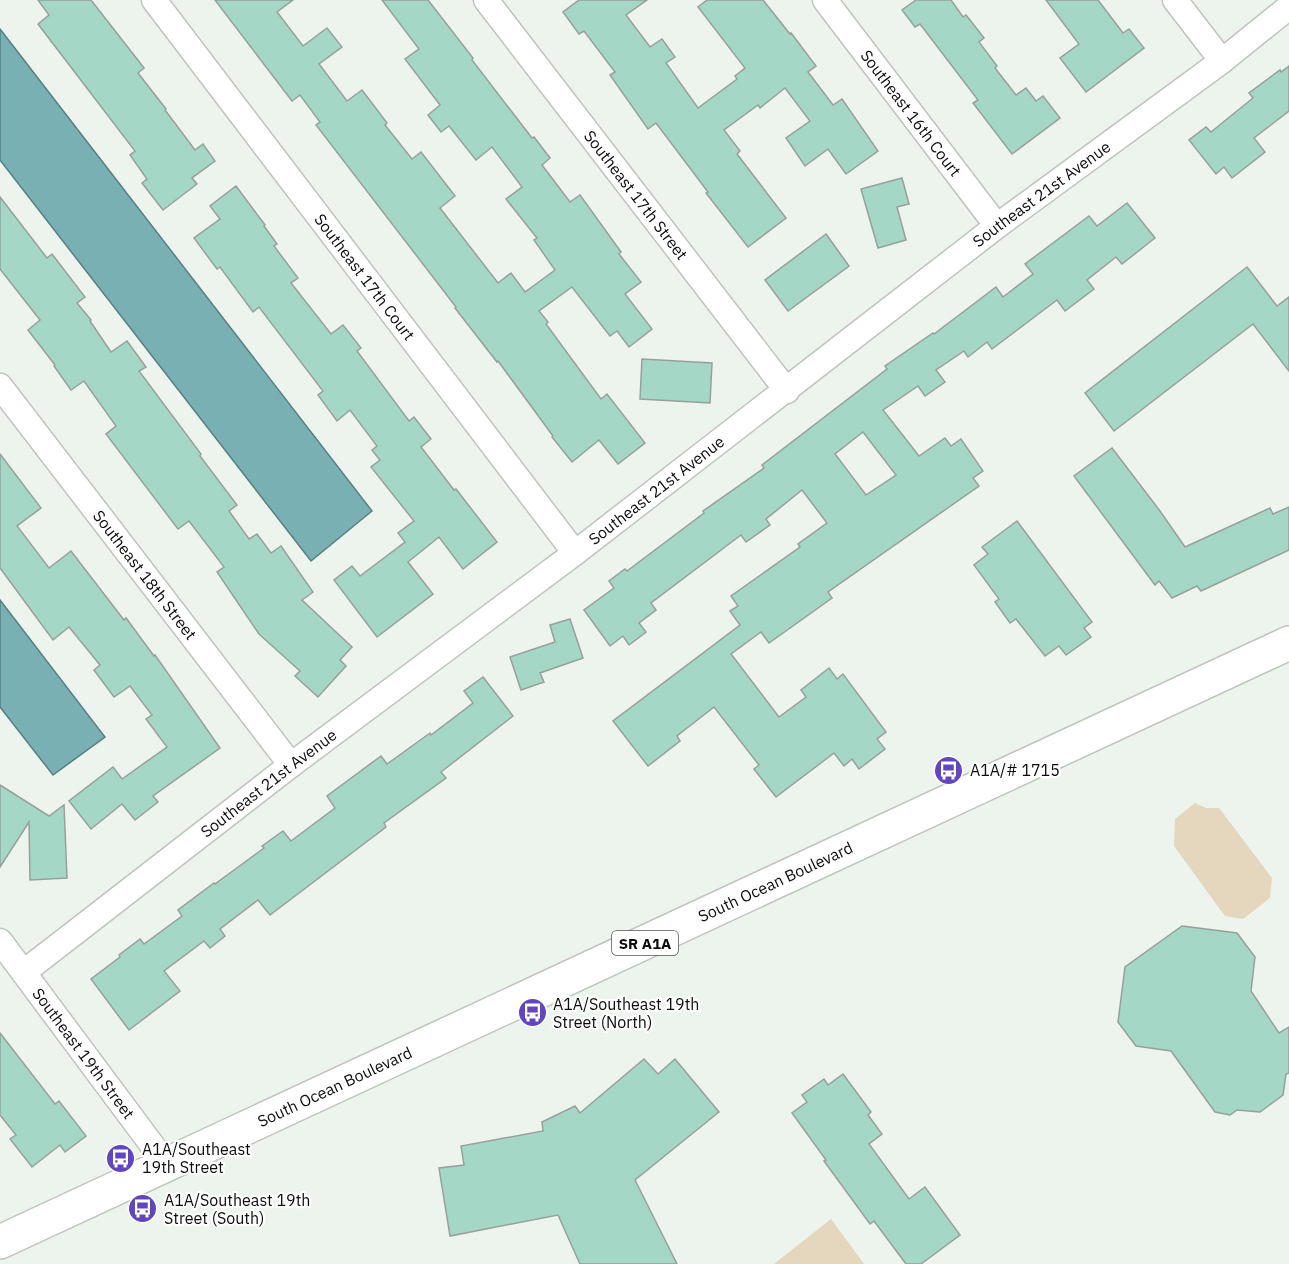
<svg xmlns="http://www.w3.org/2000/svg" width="1289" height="1264" font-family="'IBM Plex Sans',sans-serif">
<rect width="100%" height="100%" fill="#edf3ed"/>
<!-- green -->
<g fill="#e4d7be">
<path d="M1195 803 1206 808H1219L1272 878 1270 898 1243 919 1225 916 1174 846 1175 819Z"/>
<path d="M831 1219 864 1264H774Z"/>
</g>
<!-- water -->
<g fill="#79b0b4" stroke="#587f81" stroke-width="1.5">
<path d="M0 29 372 511 311 561 0 160Z"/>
<path d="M0 600 105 737 53 775 0 707Z"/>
</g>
<!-- building -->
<g fill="#a4d7c6" stroke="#98a09d" stroke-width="1.5" fill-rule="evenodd">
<path d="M38 0H91L144 68 138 73 166 109 165 110 195 150 203 144 215 161 192 178 197 184 163 210 142 183 147 179 130 155 135 151 38 24 49 15Z"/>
<path d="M215 0H293L277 12 303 46 327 28 342 47 319 64 347 101 362 90 387 123 385 125 412 159 421 152 455 196 440 208 498 283 511 273 525 292 555 270 534 240 537 238 506 199 522 187 492 147 476 160 449 126 441 132 428 115 440 105 405 59 419 49 382 0H428L473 58 472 60 532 138 534 137 550 158 542 165 570 202 580 195 621 252 619 254 641 282 625 294 652 329 629 347 617 331 610 336 572 287 539 311 548 322 546 324 601 399 607 394 645 443 618 464 599 440 572 462 552 437 553 436 498 361 497 362 455 308 456 307 316 125 320 122 300 95 292 101Z"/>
<path d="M579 0H647L626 15 650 47 662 39 675 57 666 63 698 108 737 79 735 76 745 68 698 7 707 0H763L790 34 791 33 816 66 808 72 833 105 842 99 878 151 846 174 828 149 805 166 786 138 810 121 785 88 760 108 758 105 724 130 740 151 737 154 786 218 748 247 706 193 708 192 656 123 648 129 610 75 615 72 584 31 579 34 563 12Z"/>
<path d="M916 0H951L963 17 966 15 984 38 979 42 997 66 995 68 1016 95 1026 88 1036 101 1043 96 1060 118 1012 154 973 103 978 100 920 24 915 27 902 10Z"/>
<path d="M1046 0H1098L1123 33 1129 29 1144 48 1086 92 1060 58 1079 44Z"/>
<path d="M1289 66V111L1254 138 1265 152 1232 178 1224 167 1216 174 1189 140 1206 127 1211 132 1253 98 1249 93 1280 70 1281 72Z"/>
<path d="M902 178 909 204 897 207 906 240 878 248 861 189Z"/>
<path d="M236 186 265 225 264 226 277 244 274 246 298 278 291 283 331 334 343 325 361 348 357 351 409 421 414 417 431 439 421 447 454 490 456 489 497 542 463 569 439 537 408 562 433 594 377 637 334 580 352 566 360 576 405 542 398 533 414 521 371 467 380 460 372 450 377 446 350 410 337 421 318 395 323 391 259 307 253 312 220 267 217 269 194 238 220 219 210 206Z"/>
<path d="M0 197 47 258 52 254 85 297 77 303 91 320 90 321 111 352 127 341 146 367 139 371 201 454 200 456 237 505 229 511 249 539 257 534 271 553 281 546 313 592 302 600 352 647 340 660 346 666 318 697 295 676 300 671 259 634 217 572 224 567 189 521 178 529 106 434 116 426 84 381 71 390 54 366 55 365 28 330 40 320 0 269Z"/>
<path d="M1127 203 1155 238 1122 264 1116 257 1087 280 1094 289 1065 311 1057 300 992 349 987 342 968 357 964 351 936 370 945 382 925 396 918 386 883 410 919 456 945 438 951 446 961 439 983 471 973 478 979 486 828 592 832 598 769 643 761 632 731 654 779 717 806 697 801 690 829 668 837 679 843 674 886 732 877 739 885 749 859 769 852 759 844 766 834 753 776 797 754 769 759 765 714 707 677 736 680 741 648 766 613 721 740 625 730 611 738 606 731 596 800 547 798 544 827 523 802 490 766 519 770 525 746 542 741 535 651 603 656 610 639 623 646 632 629 645 623 636 610 646 584 610 614 588 609 581 625 569 627 571 704 513 703 511 764 468 762 465 887 369 885 366 933 333 934 334 996 287 1003 297 1033 274 1025 264 1089 216 1097 226ZM863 432 896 475 866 495 835 454Z"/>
<path d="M826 234 849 266 788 311 765 280Z"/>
<path d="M1247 267 1277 306 1289 297V371L1253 324 1114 431 1085 393Z"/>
<path d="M642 359 712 363 710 403 640 399Z"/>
<path d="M1112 448 1160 511 1185 547 1270 508 1273 514 1289 507V550L1201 591 1197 586 1172 598 1159 581 1155 585 1074 476Z"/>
<path d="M0 454 41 508 17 526 49 568 71 551 124 620 126 618 154 656 155 655 220 748 153 796 158 802 135 820 122 804 91 829 69 801 113 767 122 779 167 747 146 719 152 715 130 686 114 697 94 670 100 665 69 627 53 640 0 568Z"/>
<path d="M1017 521 1092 622 1084 628 1091 637 1066 655 1059 646 1045 656 1016 619 1010 623 995 602 999 599 974 565 988 554 982 547Z"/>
<path d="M570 619 583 658 540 673 544 682 521 690 510 657 555 642 550 625Z"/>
<path d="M483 677 513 716 441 772 446 778 384 823 386 827 270 915 258 900 220 929 225 936 210 948 204 941 164 971 180 991 129 1030 91 979 120 957 119 955 140 939 144 944 182 916 178 910 214 883 215 884 264 848 262 846 283 831 291 841 335 808 327 796 381 756 387 764 430 733 431 735 473 703 464 691Z"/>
<path d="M0 785 49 816 64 805 67 878 30 880 29 822 0 867Z"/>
<path d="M1182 926 1237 933 1255 957 1251 991 1279 1033 1289 1027V1073L1286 1074 1283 1095 1260 1112 1237 1110 1230 1115 1215 1112 1171 1051 1136 1046 1118 1022 1125 967Z"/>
<path d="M0 1033 55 1104 59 1101 86 1136 65 1152 60 1145 32 1167 10 1139 16 1135 0 1115Z"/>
<path d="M644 1059 658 1074 675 1059 719 1112 635 1180 677 1264H580L558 1215 450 1236 439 1168 464 1165 461 1146 543 1131 542 1122 575 1106 580 1113Z"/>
<path d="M843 1074 871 1112 868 1115 882 1134 869 1144 909 1199 925 1187 960 1235 921 1264H906L874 1221 870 1224 824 1161 826 1160 792 1113 807 1102 802 1095 824 1079 828 1085Z"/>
</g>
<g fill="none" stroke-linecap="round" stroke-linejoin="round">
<defs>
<g id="minor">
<path id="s1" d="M154 0 575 553"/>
<path id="s2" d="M486 0 787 391"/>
<path id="s3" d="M825 0 997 226"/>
<path d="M1175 0 1222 61"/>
<path id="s4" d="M0 386 291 765"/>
<path id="s5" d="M0 941 167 1165"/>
<path id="s6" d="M24 972 291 765 575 553 997 226 1222 61 1289 7"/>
</g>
<g id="primary">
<path id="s7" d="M0 1242 1289 643"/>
</g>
</defs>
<!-- minor casing -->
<use href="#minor" stroke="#bfc4be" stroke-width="27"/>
<!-- primary casing -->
<use href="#primary" stroke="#bfc4be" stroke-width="36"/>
<!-- minor -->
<use href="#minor" stroke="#fff" stroke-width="24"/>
<!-- primary -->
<use href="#primary" stroke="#fff" stroke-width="33"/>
</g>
<!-- icons -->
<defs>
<symbol id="bus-disc" viewBox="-11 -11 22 22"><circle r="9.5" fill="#6246be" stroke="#fff"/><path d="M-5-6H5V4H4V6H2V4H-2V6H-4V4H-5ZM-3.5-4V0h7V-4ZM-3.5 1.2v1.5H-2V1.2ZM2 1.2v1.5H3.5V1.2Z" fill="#fff"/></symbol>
</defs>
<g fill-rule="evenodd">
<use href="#bus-disc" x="932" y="754" width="33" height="33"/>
<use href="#bus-disc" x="516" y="996" width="33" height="33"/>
<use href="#bus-disc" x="104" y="1142" width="33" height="33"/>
<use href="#bus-disc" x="126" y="1192" width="33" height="33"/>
</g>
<g text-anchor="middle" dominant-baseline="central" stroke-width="4.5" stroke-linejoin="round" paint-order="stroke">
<!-- shield labels -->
<rect fill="#fff" stroke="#545654" stroke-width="1.5" x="612" y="931" width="66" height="24" rx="4.5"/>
<g font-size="15" font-weight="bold" fill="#0b0d0b">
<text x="645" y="943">SR A1A</text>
</g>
<!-- street labels -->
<g font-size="16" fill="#0b0d0b" stroke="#fff">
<text stroke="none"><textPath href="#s3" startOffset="142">Southeast 16th Court</textPath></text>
<text stroke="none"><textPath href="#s6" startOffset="1281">Southeast 21st Avenue</textPath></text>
<text stroke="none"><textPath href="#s2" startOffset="246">Southeast 17th Street</textPath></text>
<text stroke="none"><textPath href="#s1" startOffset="348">Southeast 17th Court</textPath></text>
<text stroke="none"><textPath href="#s6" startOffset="795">Southeast 21st Avenue</textPath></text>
<text stroke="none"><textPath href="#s4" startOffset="238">Southeast 18th Street</textPath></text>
<text stroke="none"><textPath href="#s6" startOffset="309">Southeast 21st Avenue</textPath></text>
<text stroke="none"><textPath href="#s7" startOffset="855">South Ocean Boulevard</textPath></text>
<text stroke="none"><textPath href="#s5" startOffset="140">Southeast 19th Street</textPath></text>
<text stroke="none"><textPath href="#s7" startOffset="369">South Ocean Boulevard</textPath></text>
</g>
<!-- poi labels -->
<g font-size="16" fill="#0b0d0b" stroke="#fff" text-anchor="start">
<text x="970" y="770">A1A/# 1715</text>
<text x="553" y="1004">A1A/Southeast 19th<tspan x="553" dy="18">Street (North)</tspan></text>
<text x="142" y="1149">A1A/Southeast<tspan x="142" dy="18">19th Street</tspan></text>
<text x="164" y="1200">A1A/Southeast 19th<tspan x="164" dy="18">Street (South)</tspan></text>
</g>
</g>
</svg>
